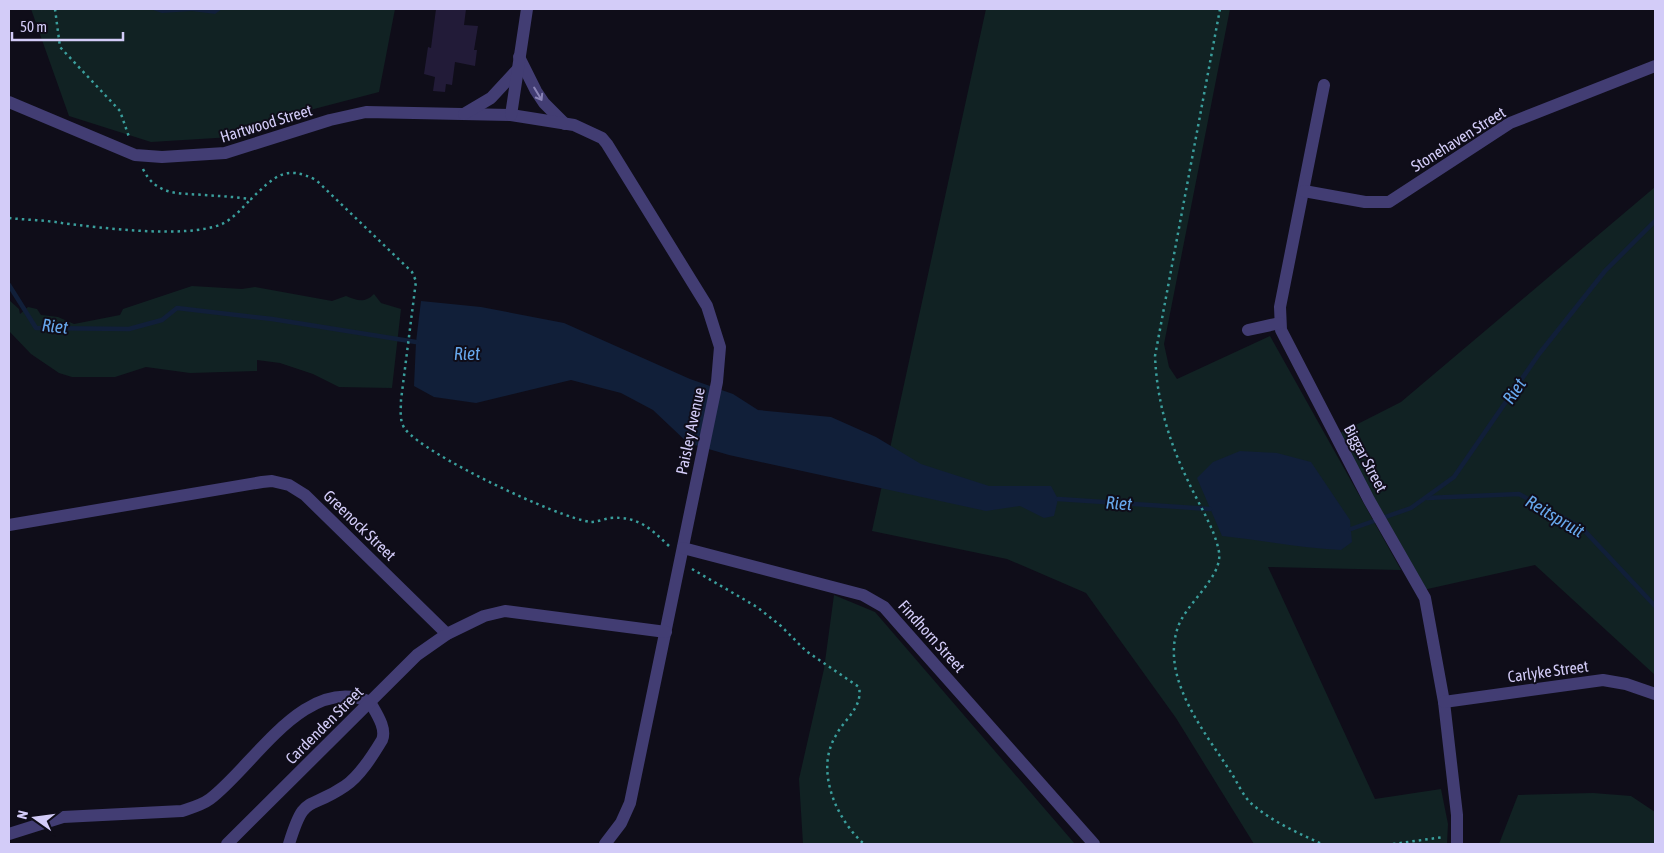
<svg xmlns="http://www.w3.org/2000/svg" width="1664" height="853" font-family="'Asap Condensed',sans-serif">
<rect width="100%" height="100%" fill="#0f0d19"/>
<!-- green -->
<g fill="#112223">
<path d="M31 9H395L379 92 314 109 232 137 151 142 69 116Z"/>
<path d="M986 9H1230L1164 344 1169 367 1177 379 1270 336 1401 570 1268 567 1375 799 1441 789 1448 824 1447 844H1254L1176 718 1086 593 1007 559 872 531Z"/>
<path d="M1655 187V675L1535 565 1423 590 1336 435 1401 402Z"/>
<path d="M192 286 242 289 255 287 332 301 346 296C358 301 365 303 374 294L381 303 401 309 392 388 339 387 313 374 280 363 257 360V371L190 373 146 367 115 377H72L59 373 31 354 9 331V300L19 309 20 314 28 307 37 309 41 315 58 317 74 324 120 315 123 309Z"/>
<path d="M834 595 875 612 1075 844H803L799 779 824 669Z"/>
<path d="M1593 793 1631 796 1655 812V844H1499L1518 795Z"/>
</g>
<!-- water -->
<g fill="#111f39">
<path d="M150 9H222L215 14 192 11 162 13Z"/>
<path d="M421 301 481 307 564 323 690 379 733 394 758 410 831 417 876 437 921 464 989 486H1051L1058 499 1054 516 1044 518 1020 506 986 511 729 455 688 443 653 410 621 393 571 380 476 403 434 397 414 386 416 342Z"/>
<path d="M1240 451 1277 453 1311 462 1350 520 1352 542 1341 550C1301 548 1262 540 1222 536L1197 478 1213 462Z"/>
</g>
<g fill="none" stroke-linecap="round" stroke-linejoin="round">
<!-- stream -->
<g stroke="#111f39" stroke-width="4.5">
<path d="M9 285 36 328 129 329 162 320 177 308 272 319 416 342"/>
<path d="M1427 498 1519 494 1582 528 1655 606"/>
<path d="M1058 499 1210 509"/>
<path d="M1351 529 1411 508 1454 477 1539 354 1605 271 1655 221"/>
</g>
</g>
<!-- building -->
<path fill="#221b38" d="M436 9H466L464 25 478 26 474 50H477L475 66 455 62 452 85 446 84 445 92 433 91 435 77 424 74 428 47 431 48Z"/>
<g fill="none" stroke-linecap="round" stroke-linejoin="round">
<!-- path -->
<g stroke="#3a9e9c" stroke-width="2.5" stroke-dasharray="2.5 4" stroke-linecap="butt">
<path d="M55 9 60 47 120 111 129 137"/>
<path d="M1220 9 1155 356C1157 402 1169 442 1189 483 1199 505 1215 529 1219 552 1223 578 1184 604 1177 630 1162 680 1204 731 1230 771 1237 781 1243 797 1253 805 1273 822 1298 833 1322 844"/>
<path d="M143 169C156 196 179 193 204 195 220 196 235 197 251 199 274 177 285 164 316 180L412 272 416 281 401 400C401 409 399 421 405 429 425 455 558 518 591 522 597 522 604 519 610 518 638 516 650 528 669 546"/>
<path d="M9 218C26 220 45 220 62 223 102 228 186 239 222 224 233 219 243 207 251 199"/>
<path d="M692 569 757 607 781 626 806 651 859 687C863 708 844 719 835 737 815 772 837 820 864 844"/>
<path d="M1393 844 1444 837"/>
</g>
<!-- minor -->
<g stroke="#423d73" stroke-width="12">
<path d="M519 57 536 91 544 103 565 124"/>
<path d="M1324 85 1280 307 1281 330 1369 500 1425 598 1444 702 1457 815V844"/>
<path d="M9 102 135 155 162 157 225 153 330 120 366 112 511 115 574 125 602 138 607 144 707 306 720 347 717 382 630 803 621 823 605 844"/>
<path d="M464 114 491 98 517 70"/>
<path d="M511 115 527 9"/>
<path d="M1304 191 1365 202H1389L1510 123 1655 66"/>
<path d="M1248 330 1280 323"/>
<path d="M9 525 262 482 272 481 289 485 305 495 447 634"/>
<path d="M683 548 863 595 884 607 898 623 1094 844"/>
<path d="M1444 702 1603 680 1626 684 1655 694"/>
<path d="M9 834 63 817 182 811C191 808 202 805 210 799 254 766 305 673 370 702 376 713 387 728 382 740 373 755 360 776 345 786 307 812 305 792 289 844"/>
<path d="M227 844 417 655 447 634 484 616 505 611 666 632"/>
</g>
</g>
<!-- one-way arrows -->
<defs><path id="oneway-shaft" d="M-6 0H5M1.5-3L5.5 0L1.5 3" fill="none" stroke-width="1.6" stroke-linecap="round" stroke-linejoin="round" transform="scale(1.25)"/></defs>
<use stroke="#8a84b6" href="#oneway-shaft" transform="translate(538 94) rotate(59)"/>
<g text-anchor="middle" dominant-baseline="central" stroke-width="4" stroke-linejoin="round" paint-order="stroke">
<!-- street labels -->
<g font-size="16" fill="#d3ccf8" stroke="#0f0d19">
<text transform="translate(266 123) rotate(-17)">Hartwood Street</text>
<text transform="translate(1458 139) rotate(-32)">Stonehaven Street</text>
<text transform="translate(690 431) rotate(-78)">Paisley Avenue</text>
<text transform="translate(1366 458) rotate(62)">Biggar Street</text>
<text transform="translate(360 525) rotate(44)">Greenock Street</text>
<text transform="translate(932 636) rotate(48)">Findhorn Street</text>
<text transform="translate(1548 671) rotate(-8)">Carlyke Street</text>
<text transform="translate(324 725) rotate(-45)">Cardenden Street</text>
</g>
<!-- water labels -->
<g font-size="18" font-style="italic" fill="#67a8ec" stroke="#0f0d19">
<text transform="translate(55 326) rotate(6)">Riet</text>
<text x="467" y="353">Riet</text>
<text transform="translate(1514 391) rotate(-56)">Riet</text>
<text transform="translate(1119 503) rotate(4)">Riet</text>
<text transform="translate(1555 516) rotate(31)">Reitspruit</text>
</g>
</g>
<!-- border -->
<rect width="1664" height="853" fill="none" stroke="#d3ccf8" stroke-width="20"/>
<!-- north arrow -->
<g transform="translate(35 818) rotate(284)" stroke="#0f0d19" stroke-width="4" paint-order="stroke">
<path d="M0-4L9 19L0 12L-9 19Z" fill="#d3ccf8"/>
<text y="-8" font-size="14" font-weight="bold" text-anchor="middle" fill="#d3ccf8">N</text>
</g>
<!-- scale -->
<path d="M12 32v8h111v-8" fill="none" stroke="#d3ccf8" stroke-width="2.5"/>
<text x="20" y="32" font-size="15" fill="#d3ccf8" stroke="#0f0d19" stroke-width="4" paint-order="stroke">50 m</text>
</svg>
